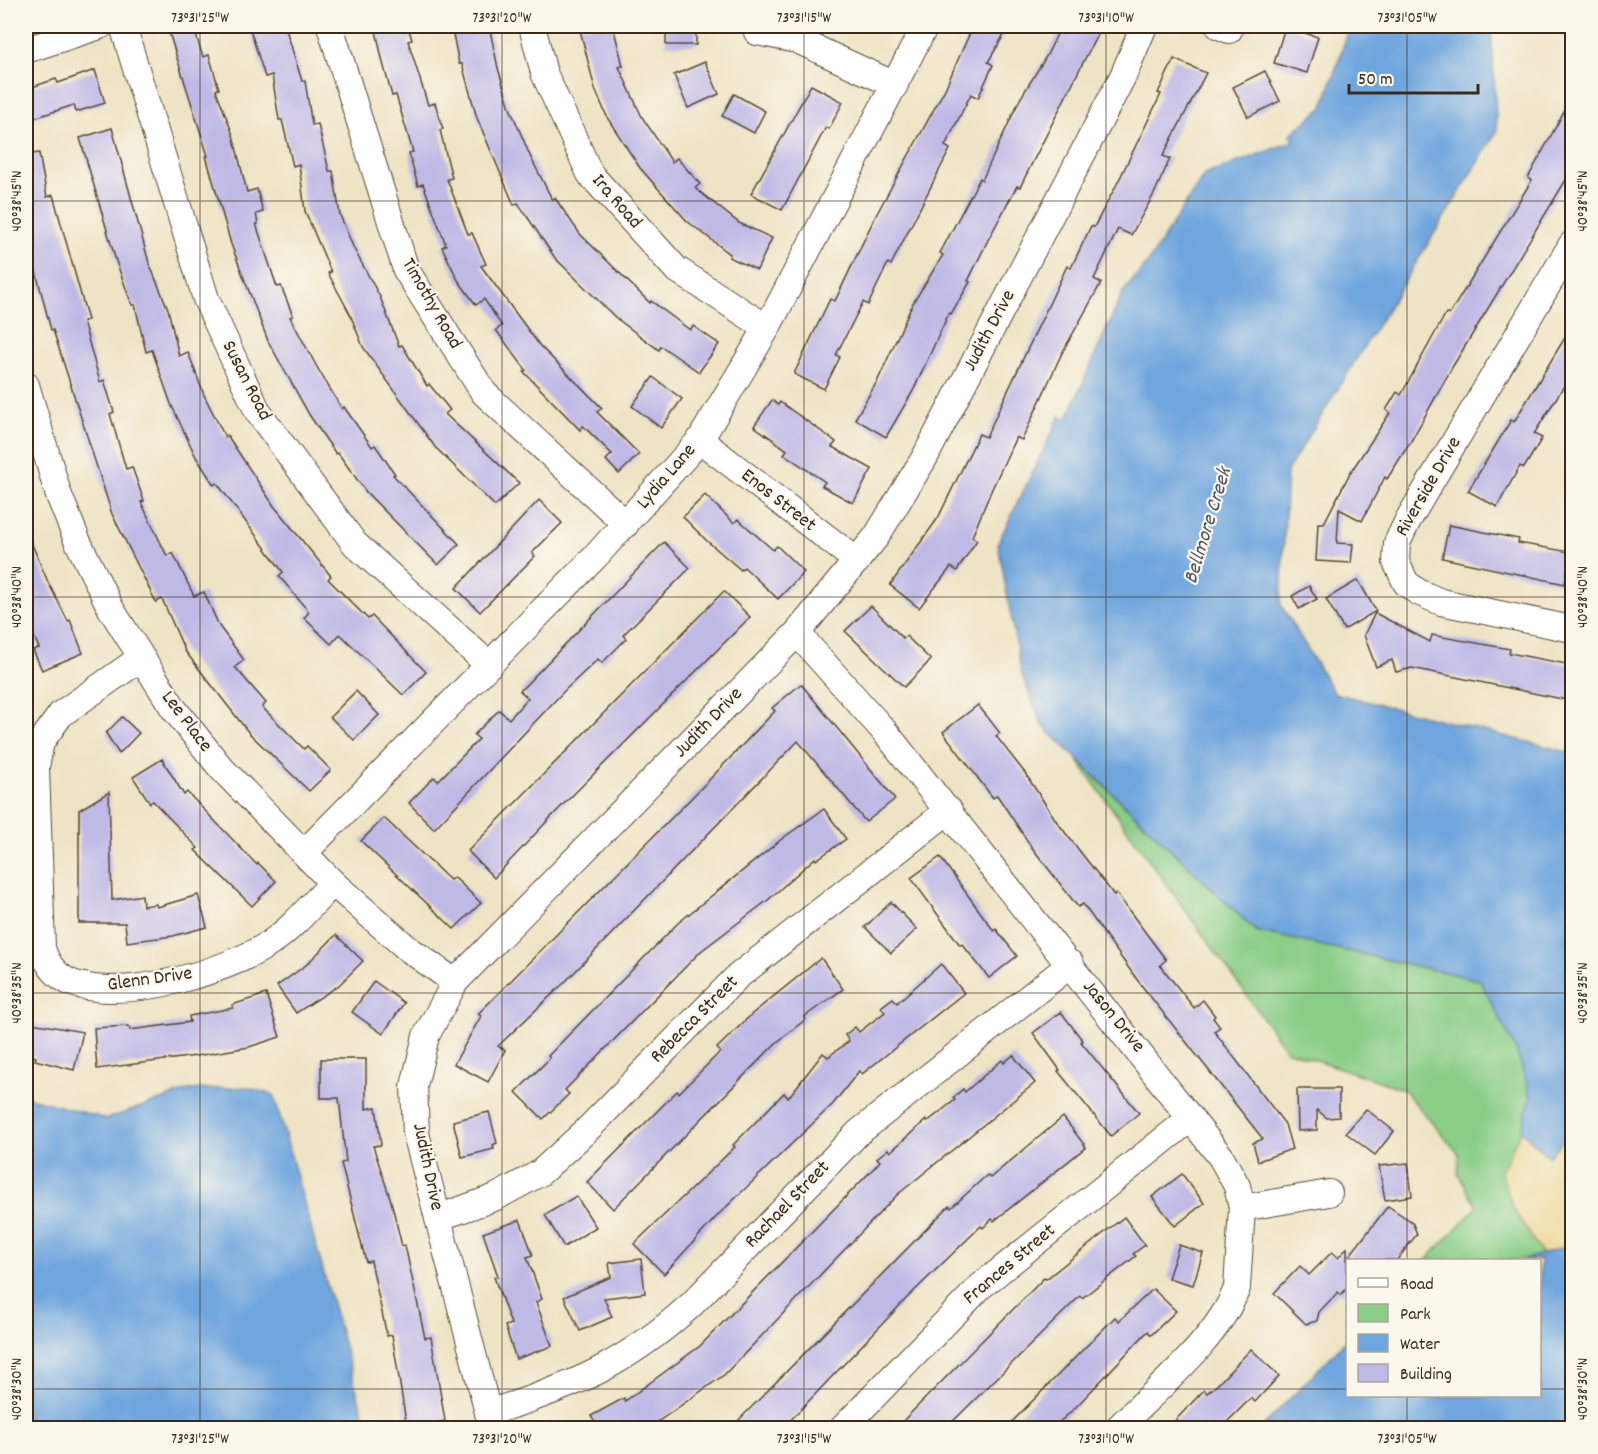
<svg xmlns="http://www.w3.org/2000/svg" width="1598" height="1454" font-family="Dekko,sans-serif">
<rect width="100%" height="100%" fill="#fbf7ec"/>
<filter id="ink" filterUnits="userSpaceOnUse"><feTurbulence type="fractalNoise" baseFrequency=".0167" numOctaves="2"/><feDisplacementMap in="SourceGraphic" scale="12" xChannelSelector="R" yChannelSelector="G"/><feConvolveMatrix kernelMatrix="1 2 1 2 8 2 1 2 1" color-interpolation-filters="sRGB"/></filter>
<filter id="wash" filterUnits="userSpaceOnUse"><feTurbulence type="fractalNoise" baseFrequency=".008" numOctaves="4" result="noise"/><feDisplacementMap in="SourceGraphic" scale="24" xChannelSelector="R" yChannelSelector="G"/><feGaussianBlur stdDeviation="1.35" result="paint"/><feColorMatrix in="noise" values="0 0 0 0 0 0 0 0 0 0 0 0 0 0 0 0 0 1.4 0 .05"/><feComposite in="paint" operator="in"/></filter>
<g filter="url(#wash)">
<rect width="100%" height="100%" fill="#eee3c4"/>
<!-- green -->
<path fill="#89cd87" stroke="#627c52" stroke-width="1.5" d="M1077 760 1256 931 1480 980 1517 1052 1531 1097 1521 1131 1514 1210 1543 1255 1522 1260H1426L1477 1207 1458 1174 1459 1154 1403 1089 1286 1050Z"/>
<!-- sand -->
<path fill="#eeda9e" stroke="#94825e" stroke-width="1.5" d="M1572 1128V1245L1543 1255 1514 1210 1501 1172 1521 1131 1549 1156Z"/>
<!-- water -->
<g fill="#70a6de" stroke="#56687e" stroke-width="1.5">
<path d="M1350 26H1491L1497 132 1287 471 1281 605 1334 693 1572 753V1128L1549 1157 1521 1131 1531 1096 1517 1052 1480 980 1256 931 1042 725 1021 672 998 543 1060 416 1067 419 1123 292 1149 261 1204 175 1294 141 1291 134 1323 107Z"/>
<path d="M246 1087 274 1095 367 1428H26V1097L107 1119 189 1090Z"/>
<path d="M1572 1245V1428H1261L1347 1340 1348 1396H1540V1260H1522Z"/>
</g>
<g id="blocks">
<!-- building -->
<g fill="#bfb9e6">
<path d="M167 26H193L203 57 209 55 219 89 216 90 233 135 247 192 257 189 263 212 256 214 258 224H256L277 287 281 286 293 316 290 317 318 369 342 409 344 407 372 447 375 445 395 474 393 475 459 544 438 565 366 492 338 453 336 454 310 416 268 341 231 244 206 156H208Z"/>
<path d="M249 26H285L302 81H305L312 125 318 124 329 171H333L340 215 354 249 380 297 399 346 402 345 427 386 429 384 450 410 445 414 519 483 495 506 435 447 363 347 350 314 328 273 331 272 305 211 299 164 293 166 282 120H279L272 75 265 77Z"/>
<path d="M375 26H408L412 40 408 41 428 105 435 103 443 129 440 130 452 178 447 179 468 234 472 233 486 264 481 266 540 346 602 408 597 412 639 454 619 474 606 460 612 454 583 426 580 430 524 372 526 370 496 330 502 326 484 299 476 305 458 280 442 247 446 245 423 184 418 186 409 153 413 152 396 95 392 96 383 63Z"/>
<path d="M467 26H489L498 68 510 108 531 158 552 199 555 198 580 234 650 303 651 301 690 330 693 326 719 344 699 372 661 346 659 350 616 318 555 258 518 203 514 205 477 118 462 64H459L452 29Z"/>
<path d="M579 26H613L623 66 619 67 642 117 672 162 677 158 700 184 695 188 739 223 772 238 757 270 729 257 730 254 687 221 640 168 608 119 595 89Z"/>
<rect x="666" y="26" width="30" height="19"/>
<path d="M973 26H1009L988 62 993 65 978 98 971 94 945 146 950 149 891 265 888 263 868 305 863 302 836 355 840 357 824 389 794 374 830 299 835 301 875 217 945 89Z"/>
<path d="M1061 26H1091L1100 29 1020 187 1017 186 988 240 968 281 970 282 951 314 949 313 913 391 886 437 855 419 878 380 913 303 943 255 940 253 980 178 982 180 1020 99 1047 55Z"/>
<path d="M1285 27 1318 37 1307 73 1274 63Z"/>
<path d="M1174 59 1206 73 1163 156 1170 159 1154 194 1131 235 1118 229 1094 279 1101 283 1061 355 1022 440 1016 437 991 491 972 537 977 540 957 571 951 567 919 608 890 585 938 518 979 434 986 437 1067 266 1071 268 1091 226 1094 227 1117 184 1161 94 1158 93Z"/>
<path d="M705 62 719 94 688 108 674 75Z"/>
<path d="M95 70 105 103 76 112 74 105 34 118 26 89 56 79 58 83Z"/>
<path d="M1265 71 1280 101 1248 117 1233 87Z"/>
<path d="M811 85 843 102 829 129 826 127 782 210 751 194Z"/>
<path d="M734 94 765 111 754 133 722 116Z"/>
<path d="M1572 97V170L1453 366 1411 441 1387 479 1385 477 1362 521 1339 509 1337 543 1353 544 1351 563 1316 561 1318 523H1324L1350 473 1390 413 1386 410 1397 392 1401 395 1446 313 1449 315 1532 180 1528 178Z"/>
<path d="M112 128 149 263 168 309 179 356 188 352 204 395 225 437 227 435 274 506 331 576 328 579 368 619 372 616 426 672 403 695 340 634 331 644 304 618 309 612 279 576 283 572 217 483 214 485 196 457 171 404 152 350 146 352 135 305H132L116 261 80 138Z"/>
<path d="M39 153 47 197 53 195 88 320 83 321 100 382 104 380 114 412 110 414 126 469 132 467 144 501 141 502 167 556 173 553 194 596 204 592 219 626 244 660 235 667 266 703 262 707 304 749 307 746 331 770 309 791 249 733 185 651 162 599 156 602 112 514 53 330H51L26 233V155Z"/>
<path d="M1572 326V373L1534 434 1542 438 1524 468 1520 466 1497 507 1468 491 1511 420 1514 422Z"/>
<path d="M653 377 682 399 661 428 632 406Z"/>
<path d="M772 400 778 405 780 402 836 442 832 447 872 469 853 503 822 486 825 482 784 454 787 450 754 426Z"/>
<path d="M705 495 734 523 738 519 773 550 777 546 804 572 778 599 744 567 741 570 706 540 683 517Z"/>
<path d="M539 500 562 523 532 553 535 556 480 612 456 588Z"/>
<path d="M1449 525 1519 539 1518 543 1570 552 1565 584 1442 558Z"/>
<path d="M26 530 48 582 68 621 70 620 83 653 42 670 33 650 39 648 26 618Z"/>
<path d="M664 542 690 568 623 635 626 639 602 663 598 659 564 691 434 829 409 803 434 777 438 781 479 739 474 735 499 710 509 719 528 698 520 691Z"/>
<path d="M1358 580 1376 611 1344 630 1326 599Z"/>
<path d="M1309 586 1317 599 1299 609 1292 596Z"/>
<path d="M724 591 750 617 551 817 494 878 468 851Z"/>
<path d="M871 606 903 638 906 636 931 660 904 687 845 631Z"/>
<path d="M1375 613 1430 642 1432 635 1510 649 1509 653 1572 665V701L1412 668 1396 672 1392 660 1376 667 1364 635Z"/>
<path d="M801 684 895 799 866 822 798 741 564 983 498 1046 505 1050 488 1082 454 1064 481 1016 478 1014 709 780 775 711 772 708Z"/>
<path d="M356 691 379 715 354 740 330 717Z"/>
<path d="M978 705 1000 733 996 736 1025 773 1057 822 1114 895 1116 893 1166 960 1160 965 1194 1008 1203 1000 1215 1016 1213 1018 1220 1027 1214 1031 1285 1124 1292 1149 1258 1161 1253 1143 1263 1139 1138 981 1083 904 1078 907 1030 845 997 795 993 798 943 732Z"/>
<path d="M122 717 139 733 119 754 106 733Z"/>
<path d="M162 759 184 795 187 792 257 865 258 863 276 881 252 906 195 850 198 848 153 801 150 803 133 777Z"/>
<path d="M109 792 112 900 142 895 143 906 156 904 157 907 198 895 207 927 173 936 127 942 125 923H79V810Z"/>
<path d="M824 809 846 839 816 860 815 858 768 900 701 951 565 1090 569 1094 543 1119 516 1092 550 1058 548 1056 678 923 783 838Z"/>
<path d="M384 818 450 880 454 877 481 903 454 929 361 841Z"/>
<path d="M940 857 994 931 996 929 1017 956 989 978 962 944 960 945 911 878Z"/>
<path d="M891 902 917 929 891 953 865 927Z"/>
<path d="M336 935 363 961 338 986 296 1013 277 986 306 965Z"/>
<path d="M821 958 843 989 804 1017 806 1019 776 1043 613 1209 587 1182 677 1091 679 1093 720 1052 717 1048 752 1014Z"/>
<path d="M941 964 964 993 862 1074 859 1071 833 1104 720 1213 664 1274 634 1244 735 1147 733 1145 784 1093 788 1098 823 1053 828 1057 849 1041 845 1035 855 1027 859 1032 885 1012 881 1007 893 998 897 1003Z"/>
<path d="M374 981 404 1003 383 1034 352 1012Z"/>
<path d="M266 994 280 1037 249 1047 196 1056 97 1069 94 1028 129 1026 130 1030 190 1022 189 1016 233 1008 232 1005Z"/>
<path d="M1061 1012 1083 1041 1081 1042 1139 1113 1111 1136 1058 1071 1060 1070 1033 1033Z"/>
<path d="M26 1022 83 1032 74 1070 35 1060 36 1057 26 1054Z"/>
<path d="M1013 1055 1035 1083 897 1195 724 1375 649 1428H598L591 1416 624 1398 625 1401 700 1346 874 1168 880 1161 877 1158 888 1149 890 1152 926 1120 927 1122 955 1100 953 1098 963 1089 965 1092 1002 1060 1004 1063Z"/>
<path d="M321 1059H366V1109L376 1107 381 1145 373 1146 391 1201 402 1246 405 1245 425 1338 431 1337 445 1421 407 1428 392 1335 387 1336 371 1261 366 1262 341 1163 346 1162 339 1098H321Z"/>
<path d="M1297 1089H1339V1117L1327 1118 1317 1110V1130L1298 1131Z"/>
<path d="M1366 1109 1394 1131 1375 1155 1346 1133Z"/>
<path d="M489 1112 497 1143 493 1145 494 1149 462 1157 453 1121Z"/>
<path d="M1063 1117 1086 1147 994 1221 992 1219 983 1228 981 1226 906 1299 783 1428H731L949 1206 951 1208 987 1175 990 1178Z"/>
<path d="M1408 1163 1412 1196 1385 1200 1379 1166Z"/>
<path d="M1182 1174 1204 1203 1175 1226 1152 1197Z"/>
<path d="M576 1196 596 1227 564 1247 545 1215Z"/>
<path d="M1388 1206 1412 1222 1417 1234 1397 1260H1347V1288L1341 1295 1338 1292 1319 1312 1317 1321 1306 1324 1274 1293 1300 1266 1309 1275 1332 1252 1338 1258 1347 1248V1259Z"/>
<path d="M1124 1217 1145 1245 1133 1254 1136 1256 1082 1298 1080 1296 946 1428H896L1044 1278 1046 1279Z"/>
<path d="M520 1220 533 1255 527 1257 542 1299 536 1302 552 1346 516 1359 505 1326 511 1324 494 1277 498 1276 483 1233Z"/>
<path d="M1179 1245 1203 1253 1193 1285 1168 1278Z"/>
<path d="M641 1259 645 1293 604 1298 612 1317 580 1331 564 1297 611 1277 609 1263Z"/>
<path d="M1153 1289 1176 1311 1151 1335 1148 1331 1075 1408 1053 1428H1006L1115 1317 1119 1321Z"/>
<path d="M1251 1349 1279 1376 1255 1402 1251 1398 1221 1428H1168L1204 1390 1207 1393 1217 1385Z"/>
</g>
</g>
</g>
<g filter="url(#ink)">
<use href="#blocks" fill-opacity="0" stroke="#564637" stroke-width="1.5"/>
<g fill="none" stroke-linecap="round" stroke-linejoin="round">
<defs>
<g id="minor">
<path d="M123 26 206 299 258 412 355 544 489 665"/>
<path d="M330 26 406 270 484 393 626 524"/>
<path d="M532 26 544 73 590 174 676 269 767 328"/>
<path d="M1219 26 1229 30"/>
<path d="M757 32 797 40 895 85"/>
<path d="M26 50 100 26"/>
<path d="M1572 244 1408 520 1397 543 1396 562 1406 583 1418 592 1441 602 1572 629"/>
<path d="M26 385 58 493 77 540 111 609 174 709 221 768 333 883 407 948 455 982"/>
<path d="M700 440 857 561"/>
<path d="M797 633 886 733 1221 1157 1237 1186 1242 1208 1237 1288C1217 1341 1157 1388 1118 1428"/>
<path d="M141 658 61 714 41 742 36 767 42 948C47 966 60 981 79 985 131 999 225 972 269 944 293 928 313 903 333 883"/>
<path d="M305 852 595 557 700 440 767 328 925 26"/>
<path d="M1242 1208 1329 1193"/>
<path d="M438 1218 496 1197 540 1173 586 1131 737 977 949 810"/>
<path d="M488 1413C574 1386 623 1366 691 1305L858 1133 1071 964"/>
<path d="M492 1428 416 1133 414 1086 426 1036 455 982 797 633 876 537 925 457 1123 76 1144 26"/>
<path d="M843 1428 981 1286 1191 1118"/>
</g>
</defs>
<!-- minor casing -->
<use href="#minor" stroke="#564637" stroke-width="28"/>
<!-- minor -->
<use href="#minor" stroke="#fff" stroke-width="26"/>
</g>
</g>
<!-- ticks -->
<path fill="none" stroke="#3b2a1e" stroke-width="1.5" stroke-opacity="0.45" d="M200 26V1428M502 26V1428M804 26V1428M1106 26V1428M1407 26V1260M26 201H1572M26 597H1572M26 993H1572M26 1389H1348M1540 1389H1572M1407 1396V1428"/>
<g text-anchor="middle" dominant-baseline="central" stroke-width="4.5" stroke-linejoin="round" paint-order="stroke">
<!-- street labels -->
<g font-size="20" fill="#3b2a1e" stroke="#fbf7ec">
<text transform="translate(616 202) rotate(49)">Ira Road</text>
<text transform="translate(431 304) rotate(60)">Timothy Road</text>
<text transform="translate(990 331) rotate(-62)">Judith Drive</text>
<text transform="translate(246 381) rotate(63)">Susan Road</text>
<text transform="translate(667 477) rotate(-49)">Lydia Lane</text>
<text transform="translate(1429 487) rotate(-60)">Riverside Drive</text>
<text transform="translate(778 501) rotate(38)">Enos Street</text>
<text transform="translate(186 722) rotate(53)">Lee Place</text>
<text transform="translate(709 723) rotate(-46)">Judith Drive</text>
<text transform="translate(150 980) rotate(-8)">Glenn Drive</text>
<text transform="translate(1113 1017) rotate(51)">Jason Drive</text>
<text transform="translate(695 1020) rotate(-45)">Rebecca Street</text>
<text transform="translate(427 1167) rotate(78)">Judith Drive</text>
<text transform="translate(788 1205) rotate(-46)">Rachael Street</text>
<text transform="translate(1010 1265) rotate(-40)">Frances Street</text>
</g>
<!-- water labels -->
<g font-size="21" font-style="italic" fill="#4e5561" stroke="#fbf7ec">
<text transform="translate(1209 526) rotate(-73)">Bellmore Creek</text>
</g>
</g>
<!-- margin -->
<rect width="1598" height="1454" fill="none" stroke="#fbf7ec" stroke-width="66"/>
<!-- legend -->
<rect x="1346" y="1259" width="195" height="138" fill="#fbf7ec" stroke="#aea59a" stroke-width="1.5"/>
<rect x="1358" y="1278" width="30" height="9" fill="#ffffff" stroke="#aea59a" stroke-width="1.5"/>
<text x="1400" y="1289" font-size="18" fill="#3b2a1e">Road</text>
<rect x="1358" y="1304" width="30" height="18" fill="#89cd87" stroke="#aea59a" stroke-width="1.5"/>
<text x="1400" y="1319" font-size="18" fill="#3b2a1e">Park</text>
<rect x="1358" y="1334" width="30" height="18" fill="#70a6de" stroke="#aea59a" stroke-width="1.5"/>
<text x="1400" y="1349" font-size="18" fill="#3b2a1e">Water</text>
<rect x="1358" y="1364" width="30" height="18" fill="#bfb9e6" stroke="#aea59a" stroke-width="1.5"/>
<text x="1400" y="1379" font-size="18" fill="#3b2a1e">Building</text>
<!-- scale -->
<path d="M1349 84v9h129v-9" fill="none" stroke="#3b2a1e" stroke-width="3"/>
<text x="1358" y="84" font-size="18" fill="#3b2a1e" stroke="#fbf7ec" stroke-width="4.5" paint-order="stroke">50 m</text>
<rect x="33" y="33" width="1532" height="1388" fill="none" stroke="#3b2a1e" stroke-width="2"/>
<g font-size="15" text-anchor="middle" fill="#3b2a1e">
<text x="200" y="22">73°31'25"W</text>
<text x="502" y="22">73°31'20"W</text>
<text x="804" y="22">73°31'15"W</text>
<text x="1106" y="22">73°31'10"W</text>
<text x="1407" y="22">73°31'05"W</text>
<text transform="translate(16 201) rotate(-90)" y="5">40°38'45"N</text>
<text transform="translate(1582 201) rotate(-90)" y="5">40°38'45"N</text>
<text transform="translate(16 597) rotate(-90)" y="5">40°38'40"N</text>
<text transform="translate(1582 597) rotate(-90)" y="5">40°38'40"N</text>
<text transform="translate(16 993) rotate(-90)" y="5">40°38'35"N</text>
<text transform="translate(1582 993) rotate(-90)" y="5">40°38'35"N</text>
<text transform="translate(16 1389) rotate(-90)" y="5">40°38'30"N</text>
<text transform="translate(1582 1389) rotate(-90)" y="5">40°38'30"N</text>
<text x="200" y="1443">73°31'25"W</text>
<text x="502" y="1443">73°31'20"W</text>
<text x="804" y="1443">73°31'15"W</text>
<text x="1106" y="1443">73°31'10"W</text>
<text x="1407" y="1443">73°31'05"W</text>
</g>
</svg>
